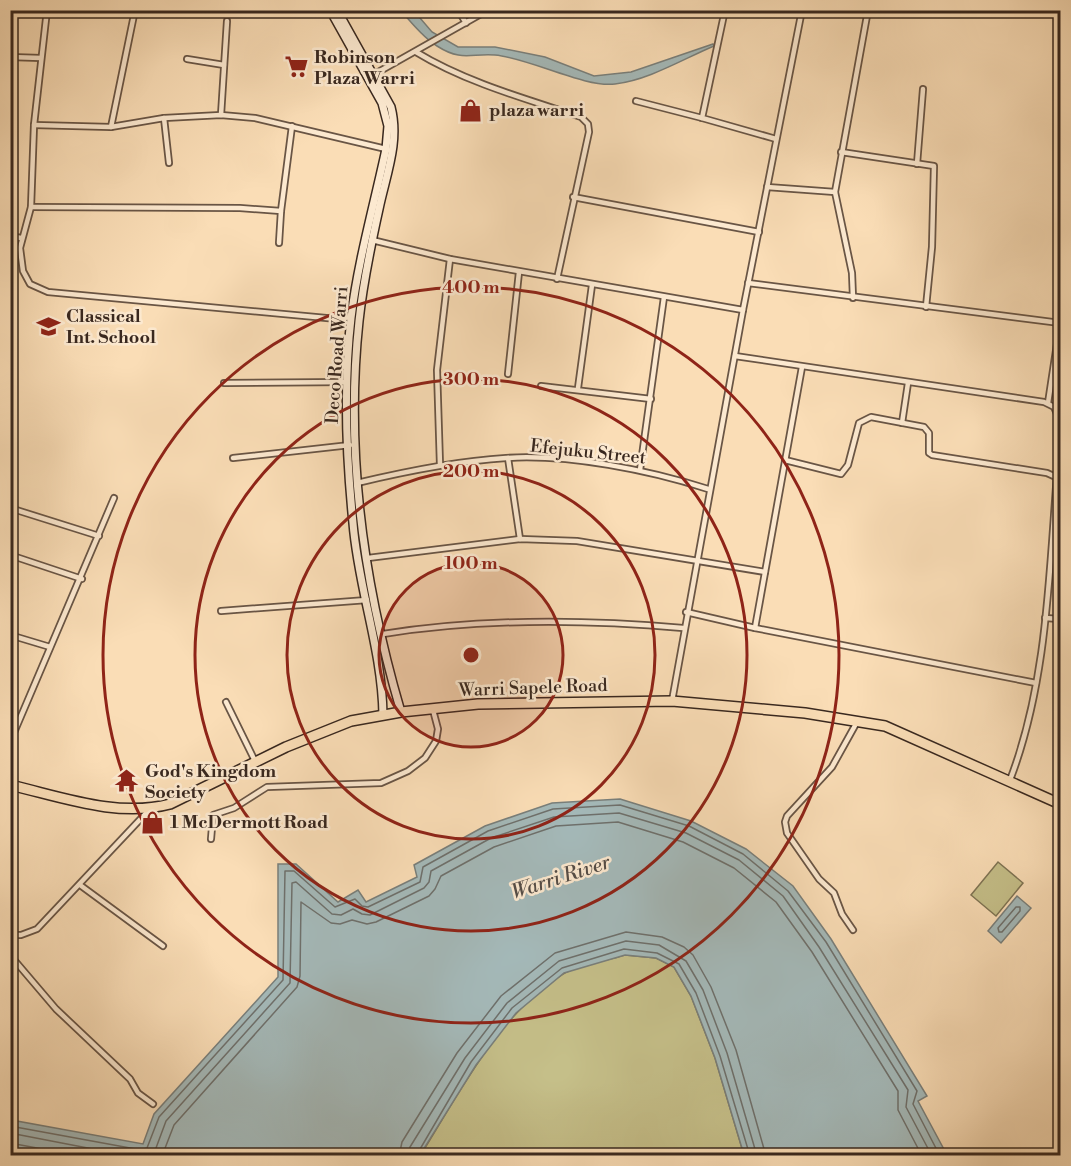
<svg xmlns="http://www.w3.org/2000/svg" width="1071" height="1166" font-family="'Libre Bodoni',serif">
<rect width="100%" height="100%" fill="#faddb6"/>
<filter id="stains"><feTurbulence type="fractalNoise" baseFrequency=".00333" numOctaves="4"/><feColorMatrix values="0 0 0 0 .2 0 0 0 0 .09 0 0 0 0 .02 0 0 0 .5 -.17"/></filter>
<radialGradient id="worn" r=".72"><stop offset=".6" stop-color="#630" stop-opacity="0"/><stop offset="1" stop-color="#630" stop-opacity=".3"/></radialGradient>
<!-- green -->
<g fill="#c5bf89" stroke="#7f7454" stroke-width="1.5">
<path d="M998 862 1023 883 996 916 971 895Z"/>
<path d="M625 955 656 958 674 967 691 996 715 1058 744 1155 420 1156C458 1095 501 1011 563 974 580 964 606 961 625 955Z"/>
</g>
<!-- water -->
<g fill="#a4b9b9" stroke="#797f7b" stroke-width="1.5">
<path d="M401 11H414L432 32 458 47H495L545 57 594 76 631 72 713 44 714 46C683 59 649 80 615 84 585 88 529 58 495 55 471 53 462 62 437 46 423 38 412 23 401 11Z"/>
<path d="M620 799 691 821 746 849 793 886 831 939 927 1096 918 1101 947 1155H744L715 1058 691 996 674 967 656 958 625 955 564 973 516 1013 476 1065 420 1155H11V1120L143 1144 154 1114 278 977V864H296L338 902 358 890 366 902 417 877 414 865 485 826 552 803Z"/>
<path d="M1017 896 1031 908 1001 943 988 931Z"/>
</g>
<g fill="none" stroke-linecap="round" stroke-linejoin="round">
<!-- shore -->
<g stroke="#6e706c" stroke-width="1.5">
<path d="M1016 907H1020V911L1002 932H999L998 928Z"/>
<path d="M10 1126 141 1150 147 1148 159 1117 283 980 285 871H294L335 907 355 899 362 906 368 907 420 882 423 867 488 831 553 809 620 805 689 826 743 854 788 891 826 942 917 1091 913 1104 940 1156"/>
<path d="M10 1133 129 1156"/>
<path d="M10 1143 80 1156"/>
<path d="M150 1156 156 1148 166 1121 290 983 292 883 296 882 332 914 341 915 353 909 362 914 370 915 424 888 429 882 431 871 491 838 554 817 619 813 686 833 739 860 783 896 819 947 908 1090 906 1107 932 1156"/>
<path d="M162 1156 174 1125 297 987 300 976 301 902 331 923 340 924 352 920 367 924 376 922 429 896 435 889 441 876 494 847 556 826 618 822 683 842 734 868 776 902 812 952 898 1091V1110L922 1156"/>
<path d="M399 1156 402 1142 457 1053 501 996 555 953 626 932 662 937 684 947 693 955 711 987 736 1050 766 1156"/>
<path d="M408 1156 410 1147 465 1058 507 1003 559 961 626 941 659 945 686 961 703 990 727 1053 757 1156"/>
<path d="M416 1156 471 1062 512 1008 562 968 624 949 657 953 679 964 696 993 720 1056 750 1156"/>
</g>
<!-- stream -->
<path stroke="#797f7b" stroke-width="1.5" d="M731 12 737 10"/>
<defs>
<g id="street">
<path d="M47 10 34 125 31 207 20 248 23 271 30 284 48 292 337 319 351 317"/>
<path d="M458 10 466 23"/>
<path d="M725 10 702 118 776 139"/>
<path d="M416 52C465 82 526 99 581 117L588 124 589 132 557 279"/>
<path d="M10 57 41 58"/>
<path d="M187 59 224 65"/>
<path d="M373 75 488 10"/>
<path d="M636 101 702 118"/>
<path d="M221 115 227 21"/>
<path d="M164 118 169 163"/>
<path d="M34 125 111 127 164 118 221 115 255 118 386 149"/>
<path d="M111 127 135 10"/>
<path d="M841 152 934 166 932 247 926 307"/>
<path d="M917 164 923 89"/>
<path d="M767 187 835 192"/>
<path d="M573 197 759 232"/>
<path d="M31 207 240 208 281 211 292 126"/>
<path d="M10 236 21 238"/>
<path d="M372 240 450 259 743 310 802 10"/>
<path d="M279 243 281 211"/>
<path d="M748 283 1060 323"/>
<path d="M853 298 852 273 835 192 868 10"/>
<path d="M735 356 1044 402 1054 407 1060 421"/>
<path d="M508 374 519 272"/>
<path d="M224 383 347 382"/>
<path d="M541 386 651 399"/>
<path d="M578 388 592 285"/>
<path d="M1048 403 1060 324"/>
<path d="M902 423 908 383"/>
<path d="M233 458 350 445"/>
<path d="M508 458 520 539"/>
<path d="M785 460 841 474 848 465 859 423 871 417 924 427 929 433V453L932 455 1047 473 1058 478"/>
<path d="M440 465 437 370 450 259"/>
<path d="M640 470 664 297"/>
<path d="M357 483C407 471 456 461 506 458 569 454 649 470 708 489"/>
<path d="M10 508 99 536"/>
<path d="M10 555 82 579"/>
<path d="M368 558 520 539 577 541 765 572"/>
<path d="M221 611 367 600"/>
<path d="M686 612 755 628 802 367"/>
<path d="M1045 618 1060 619"/>
<path d="M755 628 1036 683"/>
<path d="M383 634C483 618 582 619 683 628"/>
<path d="M10 635 50 647"/>
<path d="M672 701 743 310"/>
<path d="M226 702 255 761"/>
<path d="M10 742 114 498"/>
<path d="M1010 780C1051 673 1049 553 1060 439"/>
<path d="M211 839 213 815 234 808 267 787 381 783 408 771 425 758 436 741 438 729 433 710"/>
<path d="M80 885 163 946"/>
<path d="M853 930 842 914 834 893 819 879 787 833 785 822 787 816 832 767 857 722"/>
<path d="M10 935H21L37 929 149 810"/>
<path d="M10 955 56 1009 130 1079 138 1093 153 1104"/>
</g>
<g id="secondary">
<path d="M330 10 382 103 388 126 386 149C374 205 358 261 351 318 343 387 346 454 353 523 358 588 382 649 383 715"/>
<path d="M337 10 391 107C400 142 386 175 379 209 371 245 363 284 359 321 345 451 364 586 401 712"/>
</g>
<path id="highway" d="M10 785C62 797 118 818 170 804L286 747 351 721 401 712 478 704 672 701 805 713 885 726 1060 804"/>
</defs>
<!-- street casing -->
<use href="#street" stroke="#695545" stroke-width="8"/>
<!-- secondary casing -->
<use href="#secondary" stroke="#39281f" stroke-width="10"/>
<!-- highway casing -->
<use href="#highway" stroke="#39281f" stroke-width="12"/>
<!-- street -->
<use href="#street" stroke="#fce9d0" stroke-width="4.5"/>
<!-- secondary -->
<use href="#secondary" stroke="#fce9d0" stroke-width="7"/>
<!-- highway -->
<use href="#highway" stroke="#faddb6" stroke-width="9"/>
</g>
<!-- distance rings -->
<circle cx="471" cy="655" r="92" fill="#8f2418" fill-opacity=".12"/>
<g fill="none" stroke="#8f2418" stroke-width="3">
<circle cx="471" cy="655" r="92"/>
<circle cx="471" cy="655" r="184"/>
<circle cx="471" cy="655" r="276"/>
<circle cx="471" cy="655" r="368"/>
</g>
<!-- icons -->
<defs>
<symbol id="supermarket-bare" viewBox="-9 -9 18 18"><path d="M-6-5.5h2.5l.6 2H6L4.5 2H-2.5L-4.4-4H-6ZM-1.5 3.2a1.3 1.3 0 1 0 .1 0ZM3 3.2a1.3 1.3 0 1 0 .1 0Z" fill="#8f2418" stroke="#fce9d0" stroke-width="2.5" paint-order="stroke"/></symbol>
<symbol id="shop-bare" viewBox="-9 -9 18 18"><path d="M-5-2.5h2.3a2.7 3.5 0 0 1 5.4 0H5L5.5 6h-11ZM-1.5-2.5h3a1.5 2.3 0 0 0-3 0Z" fill="#8f2418" stroke="#fce9d0" stroke-width="2.5" paint-order="stroke"/></symbol>
<symbol id="university-bare" viewBox="-9 -9 18 18"><path d="M0-5L7-2L0 1L-7-2ZM-4 1L0 2.5L4 1V4Q0 6-4 4Z" fill="#8f2418" stroke="#fce9d0" stroke-width="2.5" paint-order="stroke"/></symbol>
<symbol id="temple-bare" viewBox="-9 -9 18 18"><path d="M0-6L5-2H3V0L6.5 2.5H4V6H1.5V3h-3V6H-4V2.5H-6.5L-3 0V-2H-5Z" fill="#8f2418" stroke="#fce9d0" stroke-width="2.5" paint-order="stroke"/></symbol>
</defs>
<g fill-rule="evenodd">
<use href="#supermarket-bare" x="280" y="50" width="33" height="33"/>
<use href="#shop-bare" x="454" y="94" width="33" height="33"/>
<use href="#university-bare" x="32" y="310" width="33" height="33"/>
<use href="#temple-bare" x="110" y="764" width="33" height="33"/>
<use href="#shop-bare" x="136" y="806" width="33" height="33"/>
</g>
<g text-anchor="middle" dominant-baseline="central" stroke-width="5" stroke-linejoin="round" paint-order="stroke">
<!-- poi labels -->
<g font-size="18" font-weight="bold" fill="#39281f" stroke="#fce9d0" text-anchor="start">
<text x="314" y="57">Robinson<tspan x="314" dy="21">Plaza Warri</tspan></text>
<text x="489" y="110">plaza warri</text>
<text x="66" y="316">Classical<tspan x="66" dy="21">Int. School</tspan></text>
<text x="145" y="771">God's Kingdom<tspan x="145" dy="21">Society</tspan></text>
<text x="170" y="822">1 McDermott Road</text>
</g>
<!-- street labels -->
<g font-size="18" fill="#39281f" stroke="#fce9d0">
<text transform="translate(337 355) rotate(-86)">Deco Road Warri</text>
<text transform="translate(588 452) rotate(6)">Efejuku Street</text>
<text transform="translate(533 688) rotate(-2)">Warri Sapele Road</text>
</g>
<!-- water labels -->
<g font-size="20" font-style="italic" fill="#544c46" stroke="#fce9d0">
<text transform="translate(561 878) rotate(-18)">Warri River</text>
</g>
</g>
<circle cx="471" cy="655" r="9" fill="#8f2418" stroke="#fce9d0" stroke-width="3"/>
<g font-size="18" text-anchor="middle" font-weight="bold" fill="#8f2418" stroke="#fce9d0" stroke-width="5" stroke-linejoin="round" paint-order="stroke">
<text x="471" y="293">400 m</text>
<text x="471" y="385">300 m</text>
<text x="471" y="477">200 m</text>
<text x="471" y="569">100 m</text>
</g>
<!-- margin -->
<rect width="1071" height="1166" fill="none" stroke="#faddb6" stroke-width="36"/>
<rect x="12" y="12" width="1047" height="1142" fill="none" stroke="#39281f" stroke-width="3"/>
<rect x="18" y="18" width="1035" height="1130" fill="none" stroke="#39281f" stroke-width="1.5"/>
<rect width="100%" height="100%" filter="url(#stains)"/>
<rect width="100%" height="100%" fill="url(#worn)"/>
</svg>
